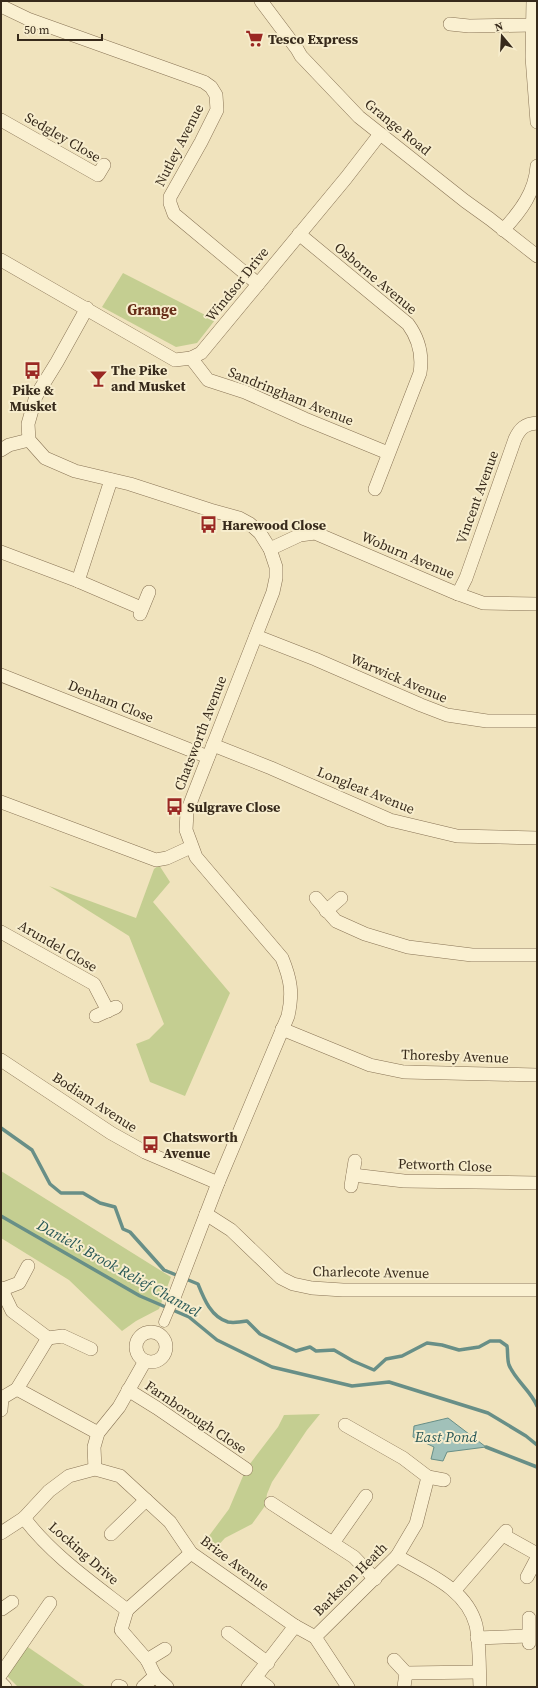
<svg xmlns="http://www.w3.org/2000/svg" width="538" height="1688" font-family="'Source Serif 4',serif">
<rect width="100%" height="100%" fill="#f0e3bd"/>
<!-- green -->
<g fill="#c4ce91">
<path d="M123 273 215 320 197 343 176 347 102 307Z"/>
<path d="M159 865 170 882 153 902 230 993 185 1096 150 1082 136 1044 149 1039 164 1024 129 936 49 886 136 918 154 869Z"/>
<path d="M1 1171 171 1277 159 1309 136 1321 122 1331 69 1280 1 1238Z"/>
<path d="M320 1414 307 1430 272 1482 267 1494 265 1506 252 1524 225 1538 212 1552 203 1544 229 1509 246 1469 278 1427 284 1415Z"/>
<path d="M22 1643 86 1687H18L3 1672Z"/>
</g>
<!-- water -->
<path fill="#a1c1b9" stroke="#688f87" d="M448 1418 486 1447 447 1452 443 1461 431 1459 434 1447 413 1437 414 1426Z"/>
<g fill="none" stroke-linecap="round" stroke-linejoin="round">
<!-- stream -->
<g stroke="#688f87" stroke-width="3.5">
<path d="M1 1128 32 1150 50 1184 61 1193H83L100 1203 115 1207 123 1229 130 1232 164 1270 198 1284C204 1299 211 1317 228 1322 233 1323 241 1322 247 1321L260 1334 296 1351 310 1347 316 1351 334 1350 353 1361 374 1370 386 1359 402 1356 427 1343 442 1345 459 1350 479 1347 490 1341H500L507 1346C508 1351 507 1359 509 1365 515 1380 531 1391 537 1406"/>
<path d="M1 1216 140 1296 189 1317 217 1340 272 1367 352 1386 389 1382 488 1413 526 1436 537 1445"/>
<path d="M486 1447 537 1467"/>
</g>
<defs>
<path id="pedestrian" d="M164 1322 172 1303"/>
<g id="minor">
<path d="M261 1 297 49 301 56 359 117 465 201 490 219 537 256"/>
<path d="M533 1 532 57 537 122"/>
<path d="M1 6 28 19 204 82 211 87 216 95 217 110 201 142 170 197V203L174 214 258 284"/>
<path d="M450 24 469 26 533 25"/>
<path d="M1 120 98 175 104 165"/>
<path d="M503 230C521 211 535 192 537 166"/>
<path d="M299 234 408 324C419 339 423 354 420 373L375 489"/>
<path d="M1 260 175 360 191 358 201 353 346 178 380 134"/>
<path d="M87 308 57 362 36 396 28 424 29 440 45 458 75 471 130 484 210 510 239 518 250 524 260 533 270 549 276 567V578L273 592 193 796 187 812 186 830 196 857 282 958C291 980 293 993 288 1016L218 1183 172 1303"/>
<path d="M191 358 208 380 245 392 305 419 388 453"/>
<path d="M1 450 9 445 29 440"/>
<path d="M270 549 300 535 315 533 458 594 483 603 537 604"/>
<path d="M1 552 78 581 141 608"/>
<path d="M78 581 111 480"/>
<path d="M458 594 466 578 515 439C520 428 525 424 537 423"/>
<path d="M140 614 149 592"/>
<path d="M256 636 315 659 421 705 447 715 487 721H537"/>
<path d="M1 675 208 757"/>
<path d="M213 745 271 768 390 820 457 836 537 838"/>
<path d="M1 802 156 860 167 858 191 847"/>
<path d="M316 898 336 921 365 934 408 947 472 955H537"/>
<path d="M326 911 341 898"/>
<path d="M1 932 94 984 108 1011"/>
<path d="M96 1016 116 1007"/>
<path d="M282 1029 370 1065 404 1072 537 1075"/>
<path d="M1 1060 111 1133 145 1152 218 1183"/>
<path d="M353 1175 404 1181 537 1183"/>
<path d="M351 1186 355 1161"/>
<path d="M206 1214 231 1230 281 1278 293 1284 312 1288 343 1290H537"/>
<path d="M1 1288 12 1311 48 1338 17 1389 98 1433"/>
<path d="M3 1289 19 1283 28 1266"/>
<circle cx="151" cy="1347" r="15"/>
<path d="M48 1338 63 1336 91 1349"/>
<path d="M128 1390 157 1408 246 1469"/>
<path d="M1 1410 2 1398 17 1389"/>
<path d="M95 1469 94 1447 98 1433 119 1407 145 1361"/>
<path d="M428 1477 444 1480"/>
<path d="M271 1503 354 1557 375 1579"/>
<path d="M24 1518C51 1554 91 1582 127 1610"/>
<path d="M1 1533 24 1518 49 1491 69 1476 95 1469 120 1476 170 1522 191 1553 295 1626 315 1637 348 1687"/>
<path d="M111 1534 146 1500"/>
<path d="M503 1535 537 1554"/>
<path d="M333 1543 366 1496"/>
<path d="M397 1556C427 1574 466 1588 476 1625 480 1645 479 1667 480 1687"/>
<path d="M527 1577 537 1558"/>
<path d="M455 1590 506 1531"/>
<path d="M2 1609 12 1602"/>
<path d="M127 1610 191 1553"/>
<path d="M127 1610 121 1630 147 1660 165 1649"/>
<path d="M529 1618V1643"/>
<path d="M228 1633 268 1663"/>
<path d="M315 1637 397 1556 416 1524 428 1477 403 1458 345 1425"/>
<path d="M477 1638 528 1636"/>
<path d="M147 1660 155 1676 167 1687"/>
<path d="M394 1660 406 1673 404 1687"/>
<path d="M406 1673 479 1672"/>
<path d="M1 1674 50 1603"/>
<path d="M256 1678 268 1687"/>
<path d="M1 1683 5 1687"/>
<path d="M118 1686 121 1687"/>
<path d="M143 1687 155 1676"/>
<path d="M248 1687 295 1626"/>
</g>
</defs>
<!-- pedestrian casing -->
<use href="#pedestrian" stroke="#887355" stroke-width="11"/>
<!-- minor casing -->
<use href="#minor" stroke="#887355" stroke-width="14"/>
<!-- pedestrian -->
<use href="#pedestrian" stroke="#faf0d1" stroke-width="10"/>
<!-- minor -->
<use href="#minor" stroke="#faf0d1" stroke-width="13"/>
</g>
<!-- icons -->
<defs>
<symbol id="supermarket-bare" viewBox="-9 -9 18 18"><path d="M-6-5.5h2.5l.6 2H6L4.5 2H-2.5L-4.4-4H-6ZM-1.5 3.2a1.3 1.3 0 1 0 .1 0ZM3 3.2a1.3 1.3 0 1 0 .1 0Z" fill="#9a2823" stroke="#f7edcd" stroke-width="2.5" paint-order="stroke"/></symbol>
<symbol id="bus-bare" viewBox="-9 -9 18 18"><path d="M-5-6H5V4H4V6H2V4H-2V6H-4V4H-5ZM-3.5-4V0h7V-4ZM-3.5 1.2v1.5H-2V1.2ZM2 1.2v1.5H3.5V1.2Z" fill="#9a2823" stroke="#f7edcd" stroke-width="2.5" paint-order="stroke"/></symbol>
<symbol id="bar-bare" viewBox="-9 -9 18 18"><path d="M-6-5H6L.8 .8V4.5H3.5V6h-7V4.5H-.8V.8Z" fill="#9a2823" stroke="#f7edcd" stroke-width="2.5" paint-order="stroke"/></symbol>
</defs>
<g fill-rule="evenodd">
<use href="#supermarket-bare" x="242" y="26" width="25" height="25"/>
<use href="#bus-bare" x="20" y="358" width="25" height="25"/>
<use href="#bar-bare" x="86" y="366" width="25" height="25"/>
<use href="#bus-bare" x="196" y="512" width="25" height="25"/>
<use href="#bus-bare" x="162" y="794" width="25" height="25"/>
<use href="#bus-bare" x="138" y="1132" width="25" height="25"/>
</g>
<g text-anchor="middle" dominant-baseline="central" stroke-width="4" stroke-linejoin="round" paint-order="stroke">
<!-- poi labels -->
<g font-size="14" font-weight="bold" fill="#372a1b" stroke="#f7edcd" text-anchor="start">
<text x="268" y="39">Tesco Express</text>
<text x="111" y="370">The Pike<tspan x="111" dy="16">and Musket</tspan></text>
<text x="33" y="390" text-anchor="middle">Pike &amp;<tspan x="33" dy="16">Musket</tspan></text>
<text x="222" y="525">Harewood Close</text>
<text x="187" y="807">Sulgrave Close</text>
<text x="163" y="1137">Chatsworth<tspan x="163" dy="16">Avenue</tspan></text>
</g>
<!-- street labels -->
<g font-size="14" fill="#372a1b" stroke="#f7edcd">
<text transform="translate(398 127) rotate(39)">Grange Road</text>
<text transform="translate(63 137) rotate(30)">Sedgley Close</text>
<text transform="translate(179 145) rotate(-63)">Nutley Avenue</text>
<text transform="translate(376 278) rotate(40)">Osborne Avenue</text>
<text transform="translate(237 284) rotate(-51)">Windsor Drive</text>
<text transform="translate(291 396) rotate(22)">Sandringham Avenue</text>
<text transform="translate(477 497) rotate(-70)">Vincent Avenue</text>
<text transform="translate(408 555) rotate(23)">Woburn Avenue</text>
<text transform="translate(399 678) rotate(23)">Warwick Avenue</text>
<text transform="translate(111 701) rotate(22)">Denham Close</text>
<text transform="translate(200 733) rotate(-69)">Chatsworth Avenue</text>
<text transform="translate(366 790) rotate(22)">Longleat Avenue</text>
<text transform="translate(58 946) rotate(30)">Arundel Close</text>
<text transform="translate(455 1056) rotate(2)">Thoresby Avenue</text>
<text transform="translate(95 1102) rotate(33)">Bodiam Avenue</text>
<text transform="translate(445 1165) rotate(2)">Petworth Close</text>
<text transform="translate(371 1272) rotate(1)">Charlecote Avenue</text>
<text transform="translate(196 1417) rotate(34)">Farnborough Close</text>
<text transform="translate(84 1553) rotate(41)">Locking Drive</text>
<text transform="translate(235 1563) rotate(37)">Brize Avenue</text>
<text transform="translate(350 1579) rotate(-45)">Barkston Heath</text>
</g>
<!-- neighbourhood labels -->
<g font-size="15" font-weight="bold" fill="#662d18" stroke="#f7edcd">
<text x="152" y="309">Grange</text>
</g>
<!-- water labels -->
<g font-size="15" font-style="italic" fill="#295857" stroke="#f7edcd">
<text transform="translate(119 1268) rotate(29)">Daniel's Brook Relief Channel</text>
<text x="446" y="1436">East Pond</text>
</g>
</g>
<!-- border -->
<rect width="538" height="1688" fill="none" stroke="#372a1b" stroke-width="4"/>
<!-- north arrow -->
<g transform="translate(502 36) rotate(342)" stroke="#f7edcd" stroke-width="3" paint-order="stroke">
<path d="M0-3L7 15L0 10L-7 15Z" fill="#372a1b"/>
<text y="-6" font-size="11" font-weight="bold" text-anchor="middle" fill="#372a1b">N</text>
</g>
<!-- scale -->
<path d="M18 34v6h84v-6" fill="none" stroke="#372a1b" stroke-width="2"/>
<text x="24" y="34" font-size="12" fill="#372a1b" stroke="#f7edcd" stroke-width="3" paint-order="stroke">50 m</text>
</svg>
